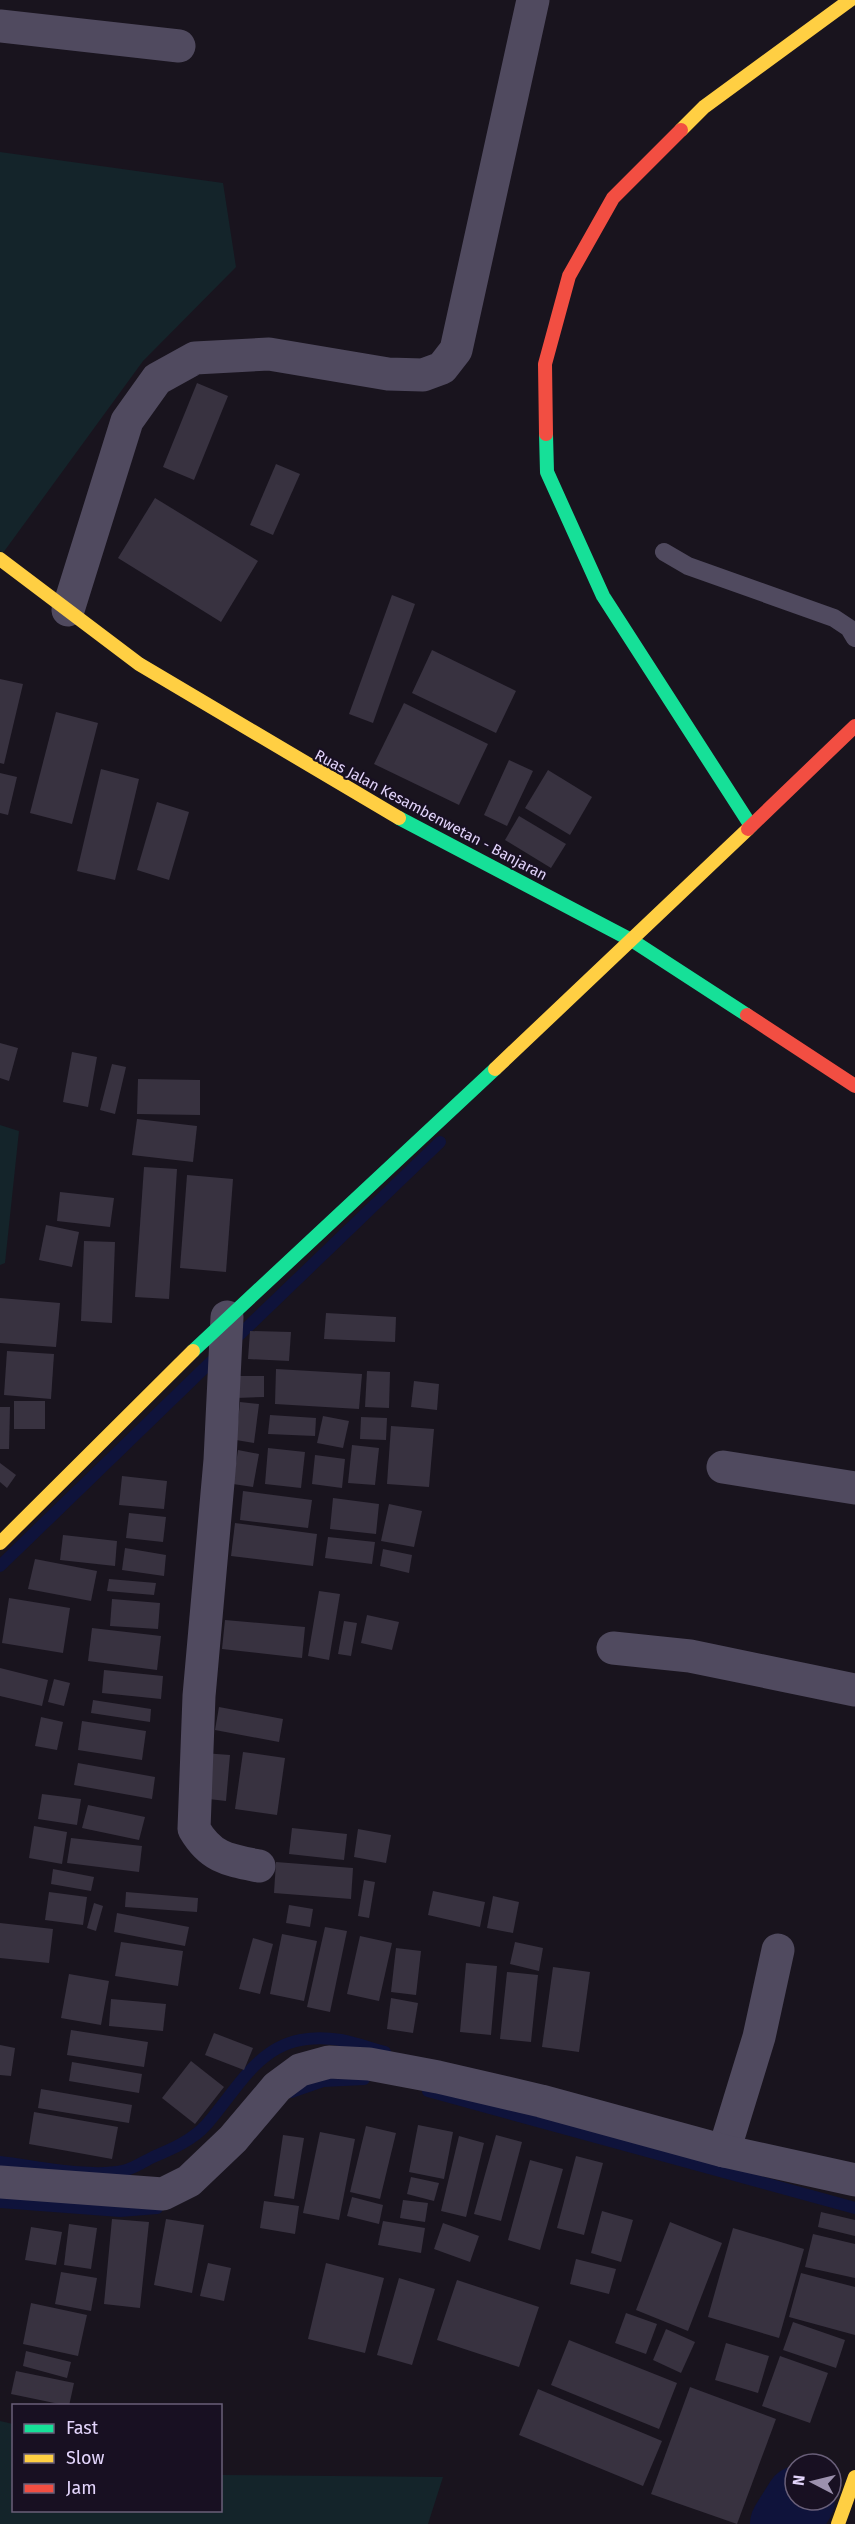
<svg xmlns="http://www.w3.org/2000/svg" width="855" height="2524" font-family="'Fira Sans',sans-serif">
<rect width="100%" height="100%" fill="#19141e"/>
<!-- green -->
<g fill="#14242a">
<path d="M0 152 223 183 236 267 143 361 0 557Z"/>
<path d="M0 1125 19 1131 5 1263 0 1265Z"/>
<path d="M0 2421 13 2424 14 2510H220L221 2475 443 2477 428 2524H0Z"/>
</g>
<g fill="none" stroke-linecap="round" stroke-linejoin="round">
<!-- stream -->
<g stroke="#0f133b" stroke-width="12">
<path d="M232 1342 440 1142"/>
<path d="M0 1566 219 1354"/>
<path d="M428 2091 855 2208"/>
<path d="M291 2092 323 2081 364 2079"/>
<path d="M0 2162C36 2166 88 2178 123 2171 133 2169 143 2162 153 2157 172 2149 193 2140 207 2124 247 2077 266 2028 341 2040 356 2043 370 2048 385 2052"/>
<path d="M0 2202 120 2211 157 2208"/>
</g>
<!-- river -->
<path stroke="#0f133b" stroke-width="70" d="M785 2524 800 2500"/>
</g>
<!-- building -->
<g fill="#383240">
<path d="M197 383 228 396 194 480 163 467Z"/>
<path d="M276 464 300 474 273 535 250 525Z"/>
<path d="M155 498 258 561 221 622 118 558Z"/>
<path d="M392 595 415 604 373 723 349 714Z"/>
<path d="M432 650 516 691 496 733 412 693Z"/>
<path d="M0 679 23 684 4 764 0 763Z"/>
<path d="M404 703 488 744 459 805 374 764Z"/>
<path d="M56 712 98 723 72 824 30 813Z"/>
<path d="M509 760 533 771 507 826 484 815Z"/>
<path d="M101 769 139 779 115 880 77 871Z"/>
<path d="M548 770 592 797 570 835 525 808Z"/>
<path d="M0 773 17 777 8 815 0 813Z"/>
<path d="M157 802 189 812 169 880 137 870Z"/>
<path d="M519 816 566 844 551 868 505 840Z"/>
<path d="M0 1043 18 1048 9 1081 0 1078Z"/>
<path d="M72 1052 97 1057 88 1107 63 1102Z"/>
<path d="M112 1064 126 1067 115 1114 100 1110Z"/>
<path d="M138 1079 200 1080V1115L137 1114Z"/>
<path d="M137 1119 197 1126 193 1162 132 1155Z"/>
<path d="M144 1167 177 1169 169 1299 135 1297Z"/>
<path d="M187 1175 233 1179 226 1272 180 1268Z"/>
<path d="M60 1192 114 1198 110 1227 57 1221Z"/>
<path d="M46 1225 79 1232 72 1267 39 1260Z"/>
<path d="M84 1241 115 1242 112 1323 81 1321Z"/>
<path d="M0 1298 60 1303 56 1347 0 1343Z"/>
<path d="M326 1313 396 1317 395 1342 324 1339Z"/>
<path d="M250 1331 291 1332 289 1361 248 1359Z"/>
<path d="M7 1351 54 1354 51 1399 4 1395Z"/>
<path d="M276 1369 362 1374 359 1409 275 1404Z"/>
<path d="M367 1371 390 1372 389 1408 365 1407Z"/>
<path d="M235 1376H264V1397L236 1398Z"/>
<path d="M414 1381 439 1384 437 1410 411 1407Z"/>
<rect x="14" y="1401" width="31" height="28"/>
<path d="M240 1402 259 1404 254 1443 236 1440Z"/>
<path d="M0 1407H10L9 1449H0Z"/>
<path d="M270 1415 316 1418 315 1436 268 1434Z"/>
<path d="M323 1416 349 1421 343 1448 317 1443Z"/>
<path d="M361 1417 387 1418 386 1440 360 1439Z"/>
<path d="M391 1426 434 1429 429 1487 387 1484Z"/>
<path d="M352 1445 379 1448 375 1485 348 1483Z"/>
<path d="M268 1448 305 1452 301 1488 265 1484Z"/>
<path d="M238 1450 259 1454 253 1487 233 1484Z"/>
<path d="M315 1455 345 1459 342 1488 312 1484Z"/>
<path d="M0 1463 16 1475 7 1488 0 1482Z"/>
<path d="M122 1476 167 1481 164 1509 119 1505Z"/>
<path d="M243 1491 312 1500 308 1528 240 1520Z"/>
<path d="M333 1498 379 1504 376 1534 330 1529Z"/>
<path d="M389 1504 422 1511 414 1547 381 1541Z"/>
<path d="M129 1513 166 1517 163 1542 126 1538Z"/>
<path d="M235 1523 317 1534 313 1566 231 1556Z"/>
<path d="M63 1535 117 1541 115 1566 60 1560Z"/>
<path d="M328 1537 375 1542 372 1564 325 1558Z"/>
<path d="M125 1548 166 1555 164 1576 122 1570Z"/>
<path d="M383 1549 412 1555 409 1573 380 1566Z"/>
<path d="M35 1559 97 1571 91 1601 28 1589Z"/>
<path d="M109 1579 156 1583 154 1595 107 1591Z"/>
<path d="M319 1591 340 1594 329 1660 308 1656Z"/>
<path d="M9 1598 70 1608 63 1653 2 1643Z"/>
<path d="M112 1599 160 1603 158 1629 110 1626Z"/>
<path d="M367 1615 399 1622 392 1650 361 1643Z"/>
<path d="M225 1620 305 1627 302 1658 222 1649Z"/>
<path d="M344 1621 357 1623 351 1656 338 1654Z"/>
<path d="M92 1628 161 1636 157 1670 88 1661Z"/>
<path d="M0 1668 48 1680 42 1706 0 1696Z"/>
<path d="M104 1670 163 1676 161 1699 102 1693Z"/>
<path d="M54 1679 70 1683 64 1706 48 1702Z"/>
<path d="M93 1700 151 1709 150 1722 91 1713Z"/>
<path d="M219 1707 283 1719 279 1742 215 1730Z"/>
<path d="M41 1717 63 1722 57 1750 35 1746Z"/>
<path d="M82 1721 146 1731 142 1760 78 1750Z"/>
<path d="M243 1752 285 1758 277 1815 235 1809Z"/>
<path d="M203 1753 230 1755 226 1801 200 1798Z"/>
<path d="M78 1763 155 1777 152 1799 74 1785Z"/>
<path d="M42 1794 81 1799 77 1825 38 1819Z"/>
<path d="M88 1805 145 1817 139 1840 82 1828Z"/>
<path d="M34 1826 67 1832 62 1864 29 1858Z"/>
<path d="M292 1828 347 1834 344 1860 289 1854Z"/>
<path d="M358 1829 391 1835 386 1863 354 1857Z"/>
<path d="M71 1838 142 1846 139 1872 67 1863Z"/>
<path d="M276 1862 353 1868 351 1899 274 1893Z"/>
<path d="M53 1869 94 1877 91 1891 51 1884Z"/>
<path d="M364 1880 375 1882 369 1918 358 1916Z"/>
<path d="M433 1891 485 1902 480 1927 428 1915Z"/>
<path d="M49 1892 87 1897 83 1925 45 1920Z"/>
<path d="M126 1892 198 1898 197 1912 125 1907Z"/>
<path d="M493 1896 519 1902 513 1933 487 1928Z"/>
<path d="M94 1903 103 1906 96 1931 87 1928Z"/>
<path d="M289 1905 313 1909 310 1927 286 1923Z"/>
<path d="M117 1913 189 1927 185 1946 114 1932Z"/>
<path d="M0 1923 53 1929 49 1963 0 1958Z"/>
<path d="M325 1927 347 1931 330 2012 307 2007Z"/>
<path d="M282 1934 317 1941 304 2001 270 1994Z"/>
<path d="M360 1936 392 1943 379 2001 347 1994Z"/>
<path d="M253 1938 273 1944 260 1994 239 1989Z"/>
<path d="M121 1942 183 1951 178 1986 115 1976Z"/>
<path d="M515 1942 543 1948 539 1971 510 1964Z"/>
<path d="M396 1948 421 1951 416 1995 391 1992Z"/>
<path d="M466 1963 497 1966 491 2035 460 2032Z"/>
<path d="M553 1967 590 1972 579 2052 542 2047Z"/>
<path d="M507 1972 538 1975 531 2042 500 2039Z"/>
<path d="M69 1974 109 1981 101 2025 61 2018Z"/>
<path d="M391 1998 418 2003 413 2033 387 2029Z"/>
<path d="M111 1999 166 2004 163 2031 109 2026Z"/>
<path d="M71 2030 148 2042 144 2067 67 2055Z"/>
<path d="M214 2033 253 2048 244 2070 205 2055Z"/>
<path d="M0 2045 15 2048 11 2076 0 2075Z"/>
<path d="M191 2061 224 2087 195 2124 162 2098Z"/>
<path d="M72 2062 142 2074 139 2093 69 2081Z"/>
<path d="M41 2089 132 2105 129 2123 38 2108Z"/>
<path d="M34 2112 118 2127 112 2159 29 2144Z"/>
<path d="M418 2125 453 2132 444 2179 409 2172Z"/>
<path d="M366 2126 396 2133 380 2199 350 2192Z"/>
<path d="M320 2132 355 2139 339 2220 303 2213Z"/>
<path d="M283 2135 304 2138 294 2199 274 2196Z"/>
<path d="M496 2135 522 2142 501 2221 474 2214Z"/>
<path d="M459 2136 484 2143 466 2217 441 2211Z"/>
<path d="M576 2156 603 2163 584 2235 557 2228Z"/>
<path d="M530 2160 563 2169 540 2250 508 2240Z"/>
<path d="M411 2177 439 2183 434 2201 407 2194Z"/>
<path d="M352 2197 383 2205 379 2224 347 2216Z"/>
<path d="M403 2200 428 2203 425 2222 400 2218Z"/>
<path d="M264 2201 299 2206 295 2234 260 2228Z"/>
<path d="M602 2211 633 2220 621 2262 591 2253Z"/>
<path d="M821 2212 855 2220V2236L818 2227Z"/>
<path d="M112 2219 149 2222 140 2308 104 2304Z"/>
<path d="M166 2219 204 2225 192 2293 154 2285Z"/>
<path d="M383 2221 425 2228 421 2253 378 2245Z"/>
<path d="M670 2222 722 2243 688 2331 636 2310Z"/>
<path d="M443 2223 479 2236 470 2262 434 2249Z"/>
<path d="M69 2224 97 2228 91 2269 64 2265Z"/>
<path d="M31 2227 62 2232 56 2265 25 2260Z"/>
<path d="M733 2228 804 2249 779 2338 708 2317Z"/>
<path d="M813 2234 855 2244V2278L805 2267Z"/>
<path d="M576 2259 616 2269 609 2294 570 2284Z"/>
<path d="M208 2263 231 2268 224 2301 200 2296Z"/>
<path d="M326 2263 384 2278 365 2353 308 2339Z"/>
<path d="M61 2272 97 2278 91 2311 55 2304Z"/>
<path d="M801 2273 855 2287V2335L789 2317Z"/>
<path d="M399 2278 435 2289 412 2365 377 2355Z"/>
<path d="M457 2280 539 2307 519 2367 437 2340Z"/>
<path d="M31 2303 87 2315 78 2356 23 2344Z"/>
<path d="M626 2313 657 2324 646 2354 615 2343Z"/>
<path d="M793 2322 845 2340 836 2368 783 2350Z"/>
<path d="M666 2329 695 2342 681 2373 653 2360Z"/>
<path d="M569 2340 677 2383 659 2429 551 2385Z"/>
<path d="M726 2343 769 2356 758 2393 715 2380Z"/>
<path d="M26 2351 71 2362 67 2378 23 2366Z"/>
<path d="M780 2356 828 2373 810 2423 762 2406Z"/>
<path d="M16 2371 74 2383 69 2406 11 2394Z"/>
<path d="M690 2387 776 2419 737 2524 651 2494Z"/>
<path d="M538 2389 662 2441 643 2486 519 2435Z"/>
</g>
<g fill="none" stroke-linecap="round" stroke-linejoin="round">
<!-- lane -->
<path stroke="#504a5f" stroke-width="18" d="M664 552 688 566 834 618 849 628 855 638"/>
<!-- street -->
<g stroke="#504a5f" stroke-width="33">
<path d="M0 26 179 46"/>
<path d="M68 610 127 421 157 379 195 358 269 354 388 374 423 375 442 368 456 350 533 0"/>
<path d="M227 1317 220 1460 199 1696 194 1829C211 1858 228 1860 259 1866"/>
<path d="M723 1467 855 1488"/>
<path d="M613 1648 690 1656 855 1690"/>
<path d="M724 2151 759 2037 778 1950"/>
<path d="M0 2182 163 2194 189 2181 233 2139 277 2087 300 2070 329 2062 369 2064 438 2077 541 2101 724 2151 855 2180"/>
</g>
<!-- fast -->
<g stroke="#16e098" stroke-width="14">
<path d="M546 434 547 472 603 596 751 826"/>
<path d="M399 818 633 941 747 1015"/>
<path d="M193 1351 495 1069"/>
</g>
<!-- slow -->
<g stroke="#ffcf43" stroke-width="14">
<path d="M681 130 704 107 850 0"/>
<path d="M0 559 139 664 399 818"/>
<path d="M495 1069 748 829"/>
<path d="M0 1543 193 1351"/>
<path d="M838 2524 855 2477"/>
</g>
<!-- jam -->
<g stroke="#f24e42" stroke-width="14">
<path d="M546 434 545 364 569 276 613 198 681 130"/>
<path d="M748 829 855 726"/>
<path d="M747 1015 855 1086"/>
</g>
</g>
<g text-anchor="middle" dominant-baseline="central" stroke-width="4.5" stroke-linejoin="round" paint-order="stroke">
<!-- street labels -->
<g font-size="15" fill="#e3d5fc" stroke="#181022">
<text transform="translate(431 815) rotate(28)">Ruas Jalan Kesambenwetan - Banjaran</text>
</g>
</g>
<!-- legend -->
<rect x="12" y="2404" width="210" height="108" fill="#181022" stroke="#695f79" stroke-width="1.5"/>
<rect x="24" y="2424" width="30" height="9" fill="#16e098" stroke="#695f79" stroke-width="1.5"/>
<text x="66" y="2434" font-size="18" fill="#e3d5fc">Fast</text>
<rect x="24" y="2454" width="30" height="9" fill="#ffcf43" stroke="#695f79" stroke-width="1.5"/>
<text x="66" y="2464" font-size="18" fill="#e3d5fc">Slow</text>
<rect x="24" y="2484" width="30" height="9" fill="#f24e42" stroke="#695f79" stroke-width="1.5"/>
<text x="66" y="2494" font-size="18" fill="#e3d5fc">Jam</text>
<!-- north arrow -->
<g transform="translate(813 2482) rotate(277)"><circle r="28" fill="#181022" stroke="#695f79" stroke-width="1.5"/>
<path d="M0-4.5L10 22L0 15L-10 22Z" fill="#9c91ae"/>
<text y="-9" font-size="16" font-weight="bold" text-anchor="middle" fill="#e3d5fc">N</text>
</g>
</svg>
